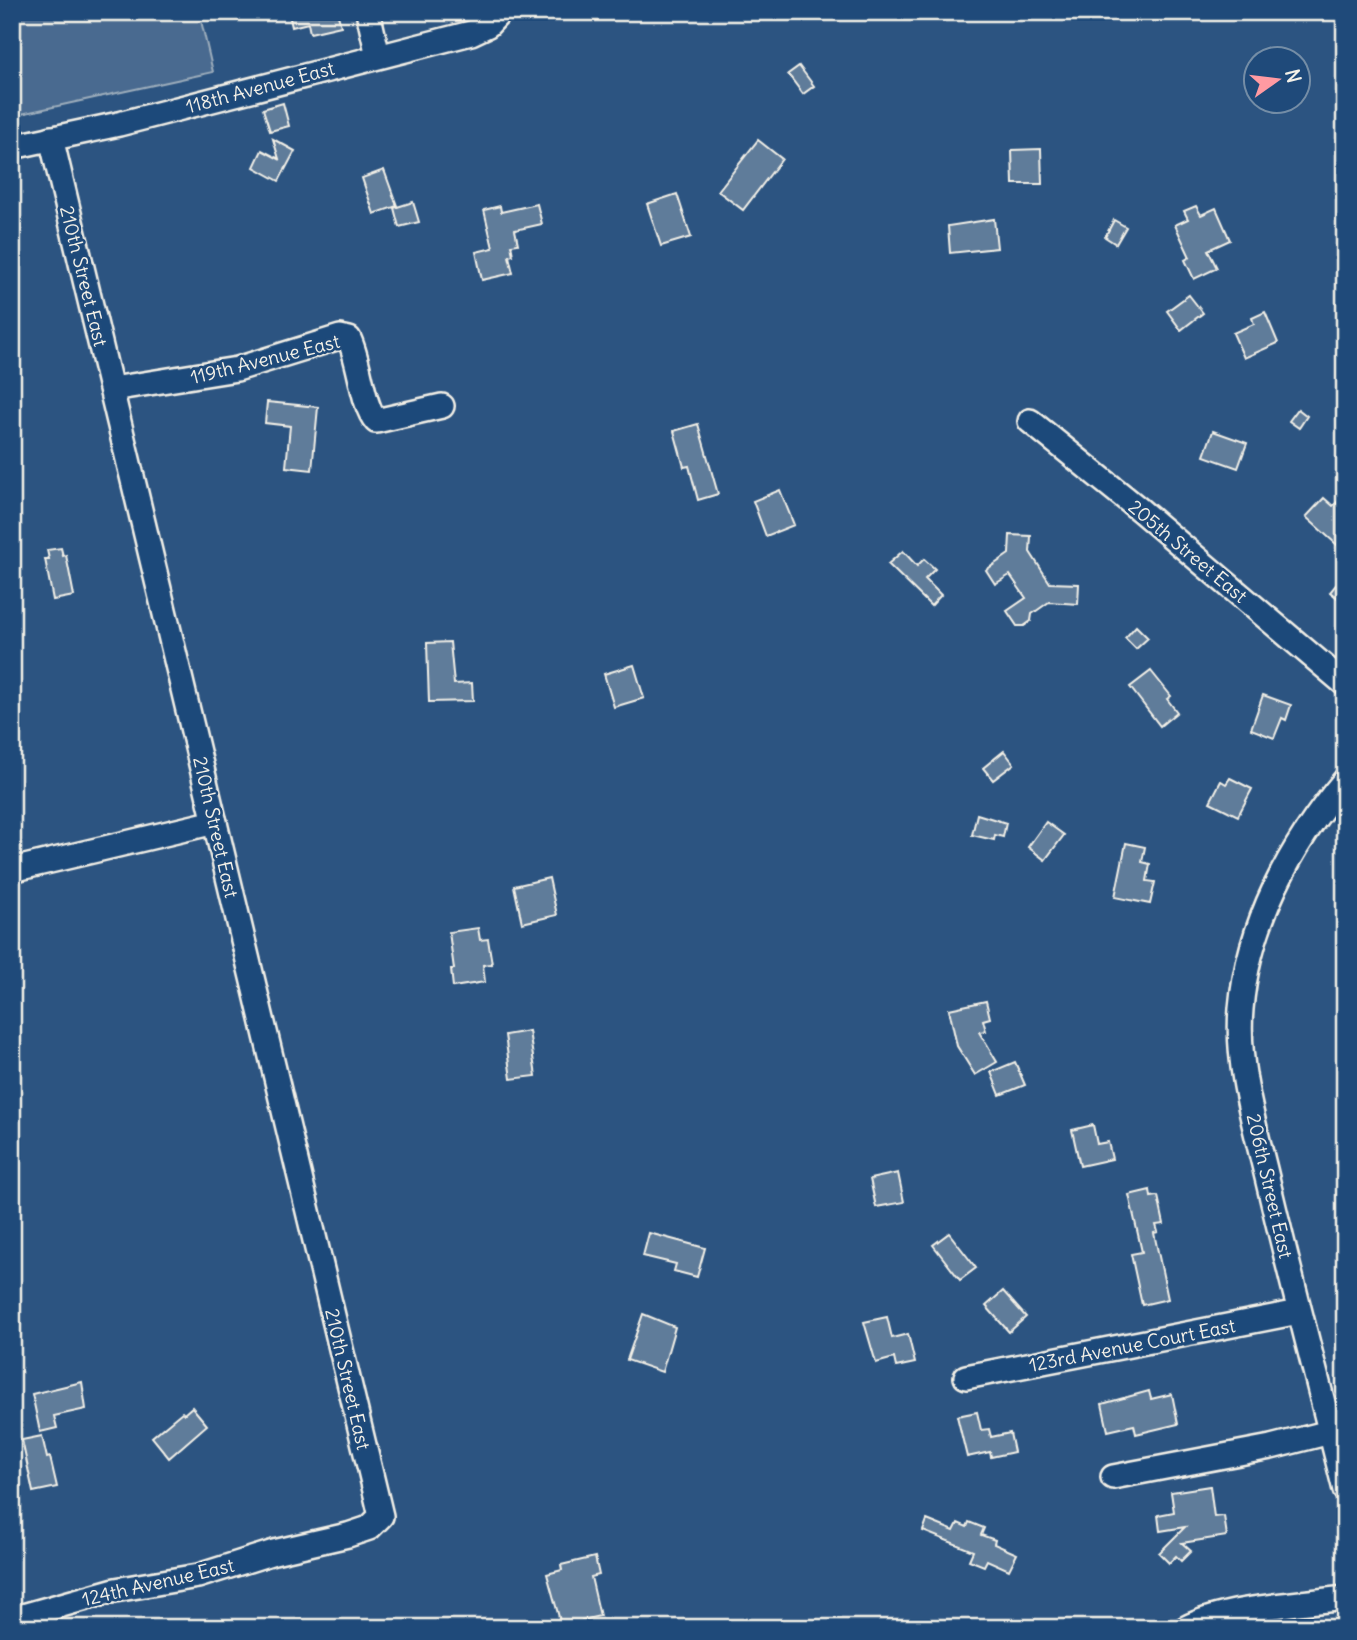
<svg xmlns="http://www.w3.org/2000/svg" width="1357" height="1640" font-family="Delius,sans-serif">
<rect width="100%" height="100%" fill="#2c5481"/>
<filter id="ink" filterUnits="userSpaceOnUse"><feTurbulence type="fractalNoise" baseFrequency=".0143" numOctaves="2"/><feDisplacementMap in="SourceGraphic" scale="14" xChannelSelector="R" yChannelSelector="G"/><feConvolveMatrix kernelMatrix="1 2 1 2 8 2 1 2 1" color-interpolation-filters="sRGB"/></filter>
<g filter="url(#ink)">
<!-- green -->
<path fill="#496b90" stroke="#9eaebc" stroke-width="2" d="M12 12H199L213 72 12 116Z"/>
<!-- building -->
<g fill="#5e7b9a" stroke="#f4f1e8" stroke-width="2">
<path d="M297 12H337L341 26 310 33 308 23 292 27 289 14Z"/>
<path d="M799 66 814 86 803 94 788 74Z"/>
<path d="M283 103 289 126 270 131 263 109Z"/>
<path d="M273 139 295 151 279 181 254 167 262 150 279 159Z"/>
<path d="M758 140 782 159 743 210 718 191Z"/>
<path d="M1041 149 1042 184H1013L1012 150Z"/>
<path d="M384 170 397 206 374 214 362 178Z"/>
<path d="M677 194 691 237 661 246 647 204Z"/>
<path d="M413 202 419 222 399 227 394 208Z"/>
<path d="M537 204 542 224 515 230 518 244 511 245 513 255 509 256 513 273 482 280 476 252 493 248 484 210 500 206 501 212Z"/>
<path d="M1196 206 1201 215 1216 208 1230 240 1208 250 1217 268 1194 279 1185 260 1190 257 1175 225 1188 219 1184 211Z"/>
<path d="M994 219 997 248 950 253 948 226Z"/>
<path d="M1114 220 1126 227 1116 244 1105 237Z"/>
<path d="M1189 295 1203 313 1181 330 1167 311Z"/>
<path d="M1265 312 1278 343 1244 358 1233 333 1254 324 1252 318Z"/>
<path d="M267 402 318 407 312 470 286 467 290 426 265 423Z"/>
<path d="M1298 409 1307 416 1299 428 1289 421Z"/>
<path d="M698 424 718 494 698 500 689 466 684 467 674 431Z"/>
<path d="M1213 431 1247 443 1238 468 1204 456Z"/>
<path d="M780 490 794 525 766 536 753 501Z"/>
<path d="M1324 498 1333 506 1337 502 1345 509V552L1306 517Z"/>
<path d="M1010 535 1031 536 1030 552 1050 583 1079 584 1078 604 1049 602 1032 614 1031 621 1024 626H1017L1007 611 1026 598 1010 575 995 584 986 570 1009 554Z"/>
<path d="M61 548 63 556 66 555 74 596 53 600 45 559H49L47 550Z"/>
<path d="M903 551 917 566 924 559 935 569 925 579 941 595 931 606 888 564Z"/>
<path d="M1345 574V604L1330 592Z"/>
<path d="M1136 626 1148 638 1136 649 1125 638Z"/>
<path d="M450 642 454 684 472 683 473 701 429 702 427 643Z"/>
<path d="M634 665 644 698 614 707 604 674Z"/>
<path d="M1151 671 1171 696 1167 699 1177 712 1160 726 1130 687Z"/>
<path d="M1263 695 1291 705 1286 720 1282 718 1274 738 1251 729Z"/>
<path d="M1004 751 1014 764 993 780 983 768Z"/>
<path d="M1230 778 1252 789 1238 816 1210 802 1221 781 1226 784Z"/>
<path d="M977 814 1006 823 1003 837 995 835 994 840 972 835Z"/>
<path d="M1046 822 1064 835 1045 860 1028 847Z"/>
<path d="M1126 843 1145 847 1142 862 1150 864 1147 881 1155 882 1150 904 1115 897Z"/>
<path d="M549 878 557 915 522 923 514 886Z"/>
<path d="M478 928 480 940 488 939 492 964 483 965 485 982 453 987 451 969H454L449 932Z"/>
<path d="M986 1001 990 1018 983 1020 986 1031 979 1032 997 1062 975 1075 957 1046 949 1009Z"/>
<path d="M529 1031 536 1076 511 1079 505 1035Z"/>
<path d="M1015 1062 1025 1085 1000 1095 991 1072Z"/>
<path d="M1093 1125 1097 1144 1108 1142 1112 1159 1080 1166 1072 1130Z"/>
<path d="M898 1173 904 1202 876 1207 870 1179Z"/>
<path d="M1150 1190 1151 1197 1158 1196 1164 1224 1156 1225 1158 1232 1154 1233 1168 1299 1142 1305 1131 1254 1142 1252 1129 1195Z"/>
<path d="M649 1233 705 1248 697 1277 674 1271 676 1264 643 1256Z"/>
<path d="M949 1233 976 1268 960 1280 933 1245Z"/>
<path d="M1003 1291 1026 1317 1009 1332 986 1306Z"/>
<path d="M643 1314 675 1327 662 1372 627 1360Z"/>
<path d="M887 1317 892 1338 908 1334 915 1363 896 1367 894 1358 876 1363 864 1322Z"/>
<path d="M82 1382 86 1409 54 1416 57 1428 40 1432 32 1394Z"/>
<path d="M1149 1391 1151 1399 1172 1394 1178 1424 1136 1434 1134 1425 1108 1431 1102 1404Z"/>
<path d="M192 1407 207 1425 169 1458 152 1437 182 1412 184 1414Z"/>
<path d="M977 1412 981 1430 989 1429 991 1437 1010 1433 1014 1452 991 1457 990 1452 967 1457 957 1416Z"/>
<path d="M42 1436 47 1458 50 1457 57 1487 33 1492 22 1440Z"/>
<path d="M1210 1486 1214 1517 1224 1516 1227 1536 1182 1543 1191 1551 1181 1561 1176 1556 1169 1563 1159 1553 1185 1527 1160 1531 1158 1515 1174 1512 1171 1492Z"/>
<path d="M927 1520 954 1531 958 1523 967 1527 969 1522 984 1528 981 1535 995 1540 994 1544 1017 1554 1009 1570 987 1560 984 1566 969 1560 973 1551 923 1531Z"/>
<path d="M595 1557 599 1575 591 1577 600 1616 582 1620 583 1628H562L547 1574 562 1570 561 1565Z"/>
</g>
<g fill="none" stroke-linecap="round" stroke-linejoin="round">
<defs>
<g id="minor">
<path d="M368 12 378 56"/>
<path d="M12 147 119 124 471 33 488 25 500 12"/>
<path d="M112 389 237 369 340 337 349 339C360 361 362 405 376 421L442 406"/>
<path d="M1030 421 1140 510 1345 684"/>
<path d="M1345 780C1291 844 1248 924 1241 1009 1236 1068 1256 1129 1269 1186 1293 1288 1320 1389 1345 1490"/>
<path d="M12 870 215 822"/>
<path d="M966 1377 1299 1312"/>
<path d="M1113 1477 1271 1447 1330 1432"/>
<path d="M12 1619 115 1590 198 1576 274 1552 348 1535 369 1528 381 1516 51 138"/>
<path d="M1186 1628C1225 1607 1299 1604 1345 1598"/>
</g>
</defs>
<!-- minor casing -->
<use href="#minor" stroke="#f4f1e8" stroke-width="28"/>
<!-- minor -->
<use href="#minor" stroke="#1f4a7a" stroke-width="23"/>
</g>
</g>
<g text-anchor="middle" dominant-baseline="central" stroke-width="5" stroke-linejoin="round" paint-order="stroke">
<!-- street labels -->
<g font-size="19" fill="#f4f1e8" stroke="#1f4a7a">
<text transform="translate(260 87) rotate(-15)">118th Avenue East</text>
<text transform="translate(84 276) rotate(76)">210th Street East</text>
<text transform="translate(265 359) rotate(-14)">119th Avenue East</text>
<text transform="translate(1188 551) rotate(40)">205th Street East</text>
<text transform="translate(216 827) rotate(77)">210th Street East</text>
<text transform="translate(1270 1186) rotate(77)">206th Street East</text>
<text transform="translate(1132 1345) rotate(-11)">123rd Avenue Court East</text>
<text transform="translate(348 1379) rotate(77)">210th Street East</text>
<text transform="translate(158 1582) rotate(-13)">124th Avenue East</text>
</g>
</g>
<!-- margin -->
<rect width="1357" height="1640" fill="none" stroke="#1f4a7a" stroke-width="42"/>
<rect x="21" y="21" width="1315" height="1598" fill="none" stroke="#f4f1e8" stroke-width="2.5" filter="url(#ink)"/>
<!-- north arrow -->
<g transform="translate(1277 80) rotate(76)"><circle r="33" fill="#1f4a7a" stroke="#748da6" stroke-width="2"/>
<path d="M0-5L12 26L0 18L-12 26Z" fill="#ff9aa2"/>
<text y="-10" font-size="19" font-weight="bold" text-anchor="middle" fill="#f4f1e8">N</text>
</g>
</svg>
